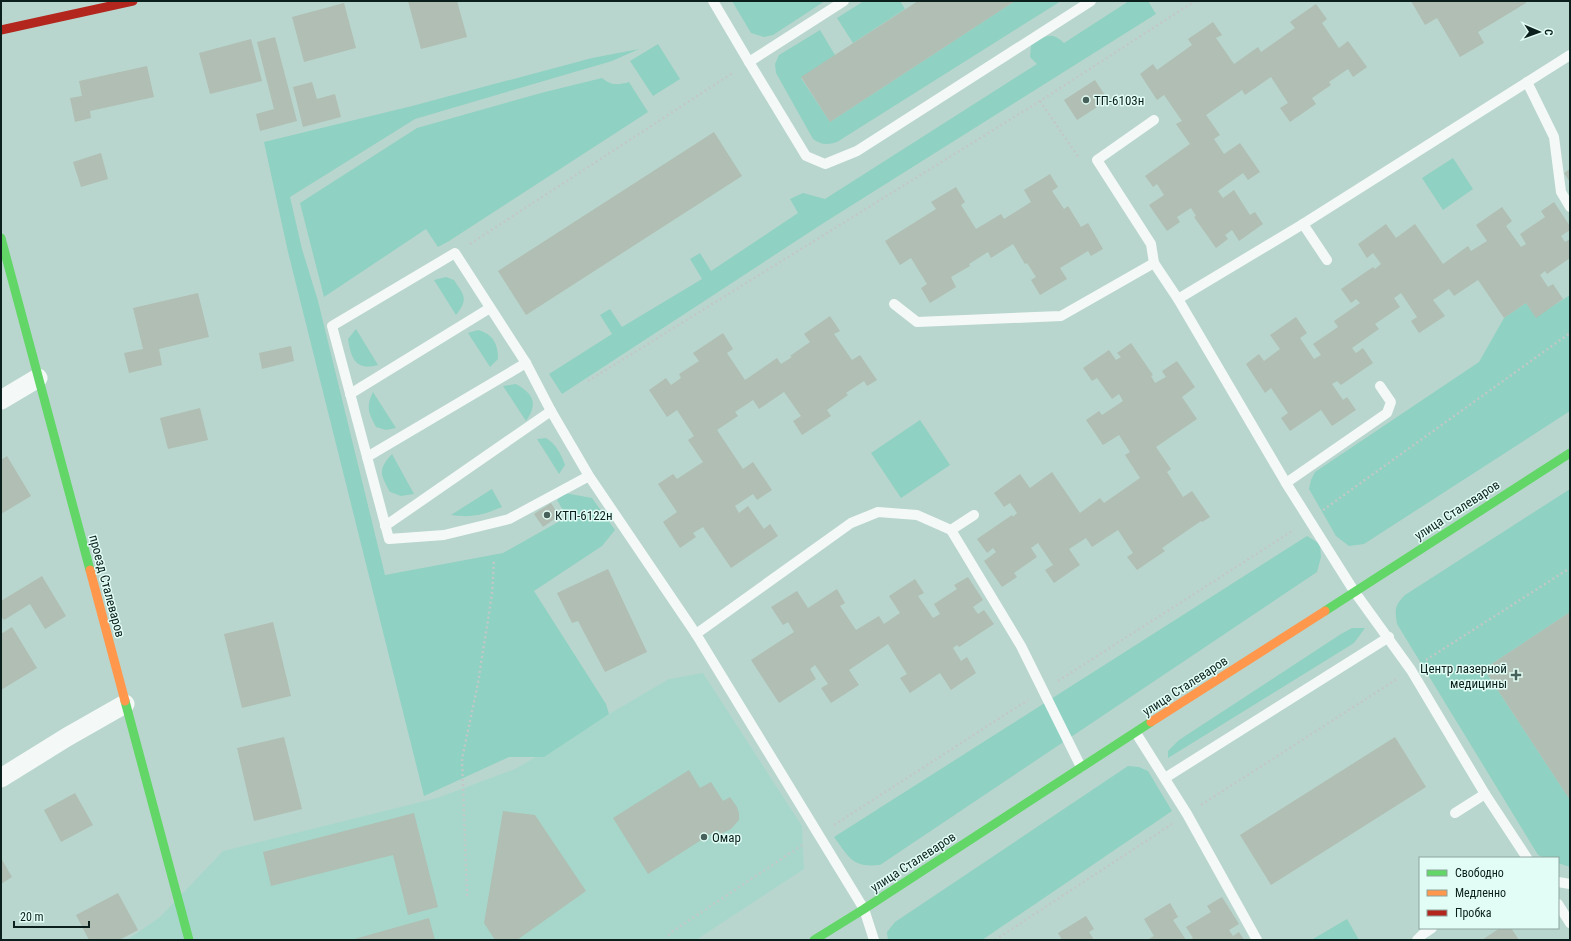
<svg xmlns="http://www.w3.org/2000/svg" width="1571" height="941" font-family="'Roboto Condensed',sans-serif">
<rect width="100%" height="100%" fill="#b9d6ce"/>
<!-- built -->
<path fill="#a7d7cb" d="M703 673 802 826 804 869 696 940H127L160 917 223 851 437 798 515 769 669 679Z"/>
<!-- green -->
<g fill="#8fd1c2">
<path d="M732 1H825L773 35 764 37 751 33Z"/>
<path d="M864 1H900L905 9 853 43 837 18Z"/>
<path d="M1015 1H1061L837 142C828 145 821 145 813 139L776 73 775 64 779 55 820 30 835 55 801 78 830 122Z"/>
<path d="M1129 1H1148L1156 14 822 224 562 394 549 374 612 334 600 315 610 309 622 327 702 279 690 259 700 253 711 271 798 213 790 199 803 193 825 199 1037 64 1030 57 1031 45C1044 37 1051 30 1064 43Z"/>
<path d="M658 44 680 79 653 96 630 61Z"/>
<path d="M639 49 612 61 415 119 290 197 302 249 318 301 385 575 503 553 567 517 557 500 565 493 592 498 615 530 602 546 534 591 606 704 609 714 544 757H509L424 796 288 252 264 142 412 106 592 58Z"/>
<path d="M602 78C612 86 618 85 629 82L648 112 449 241 438 247 426 229 324 297 300 203 417 128 541 93Z"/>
<path d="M1453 158 1473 189 1443 210 1422 178Z"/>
<path d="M446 277 454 280C464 295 469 299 456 315L434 280Z"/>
<path d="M1570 295V411L1364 544 1349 546 1336 536 1309 489 1311 480 1315 472 1479 362 1504 318 1526 303 1536 317Z"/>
<path d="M356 329 378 365C356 371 351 359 348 339Z"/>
<path d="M478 330C493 334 498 344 498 359L490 367 468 333Z"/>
<path d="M516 384C534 394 538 404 526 421L503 386Z"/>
<path d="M373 392 396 428 386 430 376 427C368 412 366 407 373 392Z"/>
<path d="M920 420 950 465 901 498 871 453Z"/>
<path d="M546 438C556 444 561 454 565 465L559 474 537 439Z"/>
<path d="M392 454 414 494 401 496 390 492C381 475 377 470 392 454Z"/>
<path d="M492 489 502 507C483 515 472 518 451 515Z"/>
<path d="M1570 489V612L1484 669 1570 800V867L1558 863V858H1545L1538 855 1397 624C1395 610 1394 606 1405 595Z"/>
<path d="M1307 536 1320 544 1321 557 1317 572 880 865C852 868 849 857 834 837Z"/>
<path d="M1352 628H1365L1354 643 1168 758V751L1179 740 1341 634Z"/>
<path d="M1128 766 1139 767 1148 771 1172 811 982 940H888L887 932 895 922Z"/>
<path d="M1347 919 1359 940H1314L1313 939Z"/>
</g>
<!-- building -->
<g fill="#b0beb3">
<path d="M408 1H457L467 37 421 49Z"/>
<path d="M918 1H1015L830 122 801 77Z"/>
<path d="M1411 1H1525L1526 3 1478 32 1484 43 1460 57 1437 18 1425 25Z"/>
<path d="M344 3 356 48 304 62 292 17Z"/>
<path d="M1316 4 1327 19 1322 23 1339 48 1348 41 1367 67 1353 77 1348 69 1329 82 1331 85 1312 98 1316 104 1290 122 1280 108 1288 103 1271 77 1245 95 1242 90 1206 115 1220 135 1214 139 1224 154 1240 143 1260 172 1248 180 1243 173 1218 191 1223 198 1234 190 1250 215 1255 212 1263 224 1239 241 1232 230 1225 235 1228 239 1216 248 1194 217 1196 216 1191 208 1177 217 1180 222 1167 231 1149 205 1164 195 1157 184 1153 187 1145 176 1190 144 1176 124 1182 121 1164 95 1157 100 1140 74 1153 64 1157 70 1192 45 1188 39 1213 22 1222 35 1216 38 1234 64 1258 47 1261 52 1295 28 1290 22Z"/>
<path d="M275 37 297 121 260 131 256 114 274 109 257 42Z"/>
<path d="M251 39 262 81 210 94 199 53Z"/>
<path d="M147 66 154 97 90 111 91 118 75 122 70 98 82 96 79 81Z"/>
<path d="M1095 80 1108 100 1077 120 1064 100Z"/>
<path d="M312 82 317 99 335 94 341 117 303 127 293 87Z"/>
<path d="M714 132 742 176 526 315 498 271Z"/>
<path d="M101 153 108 179 81 187 73 162Z"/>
<path d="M1570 169V182L1564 173Z"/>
<path d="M1050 174 1058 187 1052 191 1064 209 1068 206 1081 227 1088 223 1103 249 1091 256 1088 251 1060 268 1067 279 1040 295 1031 280 1036 277 1027 263 1025 264 1013 244 991 258 988 252 969 264 970 266 951 277 956 287 930 303 921 288 927 284 911 258 900 265 885 241 936 209 931 202 956 187 965 202 961 205 976 229 1001 214 1004 219 1031 202 1024 190Z"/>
<path d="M1554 202 1570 226V230L1561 236 1565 242 1570 239V258L1547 274 1545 271 1540 275 1548 287 1553 284 1563 299 1536 318 1526 303 1504 318 1478 280 1454 296 1449 289 1433 300 1445 316 1419 333 1411 321 1417 317 1401 293 1394 298 1400 307 1375 324 1379 329 1352 348 1356 353 1363 348 1373 363 1341 385 1337 381 1332 384 1343 400 1347 397 1356 410 1332 426 1321 410 1290 431 1281 418 1288 413 1271 388 1265 393 1246 364 1259 354 1264 361 1280 349 1270 335 1296 317 1307 333 1300 338 1314 359 1321 355 1313 344 1338 327 1334 321 1360 303 1356 299 1351 303 1341 289 1373 267 1375 269 1381 264 1373 253 1367 258 1358 244 1386 224 1396 238 1415 224 1443 264 1468 246 1471 251 1487 241 1476 225 1502 207 1512 221 1506 226 1521 247 1526 244 1520 234 1545 217 1541 211Z"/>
<path d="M198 293 209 337 159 349 162 365 129 373 124 353 143 349 133 308Z"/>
<path d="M830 316 840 331 834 334 852 360 860 355 877 380 867 386 864 381 846 393 848 395 827 410 831 416 802 435 793 421 801 416 784 392 759 409 753 400 735 412 738 416 717 430 743 469 753 462 772 490 757 500 753 494 735 506 739 513 748 506 764 529 770 524 778 536 731 568 703 527 693 533 696 537 680 548 663 522 677 512 658 484 673 474 677 479 703 462 688 440 694 436 677 410 667 417 649 390 666 378 671 385 681 378 679 374 699 361 693 353 723 333 733 349 727 353 745 380 777 358 781 364 792 357 790 356 810 342 804 334Z"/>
<path d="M1131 343 1153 375 1151 376 1155 383 1166 377 1162 371 1177 361 1195 387 1182 397 1197 419 1156 447 1171 469 1167 472 1183 497 1192 491 1210 517 1202 522 1201 521 1162 548 1165 551 1137 570 1127 557 1133 553 1118 530 1092 547 1086 538 1069 549 1080 565 1054 583 1045 570 1053 565 1038 543 1031 548 1037 557 1014 573 1017 577 1002 587 984 561 996 552 993 548 987 553 977 539 1012 515 1013 517 1017 513 1010 503 1004 507 994 493 1020 474 1030 488 1052 472 1080 513 1100 498 1104 503 1140 478 1125 455 1130 452 1119 435 1103 445 1086 420 1099 411 1102 415 1123 401 1119 394 1112 399 1097 378 1092 381 1083 368 1109 350 1116 360 1121 357 1117 353Z"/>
<path d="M291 346 294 361 262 369 259 353Z"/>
<path d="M200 408 208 440 168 449 160 418Z"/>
<path d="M7 456 31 496 1 514V460Z"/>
<path d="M551 503 559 516 543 527 534 514Z"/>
<path d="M608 569 647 652 605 672 578 621 572 623 557 593Z"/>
<path d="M42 576 66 616 45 629 30 604 4 620 1 616V601Z"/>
<path d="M968 577 983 600 973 607 978 614 984 610 994 624 959 647 957 645 953 648 961 661 967 657 976 673 951 690 940 673 910 693 900 678 907 674 888 644 849 670 859 685 831 703 821 688 828 684 815 665 810 669 816 679 779 703 751 660 794 632 788 622 783 625 771 607 797 591 808 608 837 589 845 603 840 606 856 630 879 616 884 624 900 613 889 596 915 579 924 593 918 596 933 618 940 614 934 604 957 589 954 585Z"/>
<path d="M1570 612V800L1484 669Z"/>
<path d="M273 622 291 696 242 708 224 634Z"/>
<path d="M12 627 37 668 1 690V634Z"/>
<path d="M284 737 302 809 254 821 237 748Z"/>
<path d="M1395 737 1426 787 1271 885 1240 835Z"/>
<path d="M689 770 700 788 711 782 723 801 730 797 737 807 739 813V820L731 829 721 834 717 830 648 874 613 818Z"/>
<path d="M75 793 93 825 61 842 44 810Z"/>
<path d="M503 811 535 815 586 891 517 940H495L484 923Z"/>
<path d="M414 813 438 907 408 915 393 855 271 886 263 852Z"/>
<path d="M1 858 12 877 1 884Z"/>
<path d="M118 893 138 930 119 940H89L76 915Z"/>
<path d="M1222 897 1239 924 1229 930 1233 936 1239 932 1244 940H1189L1193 938 1186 927 1211 912 1207 906Z"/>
<path d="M1170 903 1178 917 1173 920 1186 940H1147L1154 936 1144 919Z"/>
<path d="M1086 916 1094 929 1089 932 1094 940H1062L1058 933Z"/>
<path d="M429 918 435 940H351Z"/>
<path d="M1500 928H1511L1519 940H1482Z"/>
</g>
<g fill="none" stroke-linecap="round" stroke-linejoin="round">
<!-- path -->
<g stroke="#c1c8c6" stroke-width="2.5" stroke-dasharray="2 3" stroke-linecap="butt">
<path d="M1040 101 1079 158"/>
<path d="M470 244 734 72"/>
<path d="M588 381 1040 101 1195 1"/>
<path d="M1323 510 1570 333"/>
<path d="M1426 660 1570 568"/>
<path d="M1058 681 1294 530"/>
<path d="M1201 805 1397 679"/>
<path d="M834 825 1028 700"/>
<path d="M467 896 462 759 478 683 492 594 494 559"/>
<path d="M666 940 670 933 804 844"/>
<path d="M995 940 1172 824"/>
</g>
<!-- lane -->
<g stroke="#f4f9f8" stroke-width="10">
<path d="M713 1 749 62 844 1"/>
<path d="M749 62 806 156 825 164 857 151 1091 1"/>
<path d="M1527 82 1554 137 1561 192 1570 207"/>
<path d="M1154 120 1097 160 1151 244 1154 263"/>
<path d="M1303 224 1327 260"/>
<path d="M1178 299 1286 483 1354 591 1411 670 1485 794 1527 858"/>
<path d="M894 304 917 322 1061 316 1154 263 1178 299 1303 224 1570 55"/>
<path d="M350 394 490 308"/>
<path d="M367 457 526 363"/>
<path d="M589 476 509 519 444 535 389 539 332 326 455 253 526 363 551 411 589 476 696 634 864 909 874 940"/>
<path d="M1286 483 1387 413 1391 402 1380 386"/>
<path d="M385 526 551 411"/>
<path d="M951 530 1021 646 1081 767"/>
<path d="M696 634 851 523 878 512 917 515 951 530 974 515"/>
<path d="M1136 733 1187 814 1257 940"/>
<path d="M1165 778 1389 637"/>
<path d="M1455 813 1485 794"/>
<path d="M1558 882 1570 884"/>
<path d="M1558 904 1570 923"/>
<path d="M1417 940 1423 934 1432 928"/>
</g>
<!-- street -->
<g stroke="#f4f9f8" stroke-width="19">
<path d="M1 400 38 378"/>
<path d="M1 778 67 737 125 704"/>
</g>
<!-- fast -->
<g stroke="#63d668" stroke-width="9">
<path d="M1 238 90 570"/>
<path d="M1325 611 1570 453"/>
<path d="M125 701 189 940"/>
<path d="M814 940 864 909 1151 722"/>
</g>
<!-- slow -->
<g stroke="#ff974d" stroke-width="9">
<path d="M90 570 125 701"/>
<path d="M1151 722 1325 611"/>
</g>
<!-- jam -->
<path stroke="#b3261e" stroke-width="9" d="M1 30 133 1"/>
</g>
<!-- markers -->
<g fill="#48605a" stroke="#e2fdf5" stroke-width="1.5">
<circle cx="1086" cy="100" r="4"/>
<circle cx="547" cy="515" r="4"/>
<path d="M1514 669h4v4h4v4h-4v4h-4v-4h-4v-4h4z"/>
<circle cx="704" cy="837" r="4"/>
</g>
<g text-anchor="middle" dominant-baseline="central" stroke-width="3" stroke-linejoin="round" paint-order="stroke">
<!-- poi labels -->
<g font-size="13" fill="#0b201c" stroke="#e2fdf5" text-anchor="start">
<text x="1094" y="100">ТП-6103н</text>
<text x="555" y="515">КТП-6122н</text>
<text x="1507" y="668" text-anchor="end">Центр лазерной<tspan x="1507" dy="15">медицины</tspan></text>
<text x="712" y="837">Омар</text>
</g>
<!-- street labels -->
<g font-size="13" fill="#0b201c" stroke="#e2fdf5">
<text transform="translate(1457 510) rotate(-33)">улица Сталеваров</text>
<text transform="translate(107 586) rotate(75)">проезд Сталеваров</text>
<text transform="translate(1185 686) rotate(-33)">улица Сталеваров</text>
<text transform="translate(913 862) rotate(-33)">улица Сталеваров</text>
</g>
</g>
<!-- border -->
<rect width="1571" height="941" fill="none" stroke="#0b201c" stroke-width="4"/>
<!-- legend -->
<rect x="1419" y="857" width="140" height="72" fill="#e2fdf5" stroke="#8ca59e"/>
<rect x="1427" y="870" width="20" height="6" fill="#63d668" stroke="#8ca59e"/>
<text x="1455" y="877" font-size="12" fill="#0b201c">Свободно</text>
<rect x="1427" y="890" width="20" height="6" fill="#ff974d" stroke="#8ca59e"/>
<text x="1455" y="897" font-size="12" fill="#0b201c">Медленно</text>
<rect x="1427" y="910" width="20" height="6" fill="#b3261e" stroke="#8ca59e"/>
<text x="1455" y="917" font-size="12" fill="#0b201c">Пробка</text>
<!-- north arrow -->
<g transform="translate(1539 32) rotate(92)" stroke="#e2fdf5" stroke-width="3" paint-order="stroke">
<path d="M0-3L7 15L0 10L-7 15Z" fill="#0b201c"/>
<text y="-6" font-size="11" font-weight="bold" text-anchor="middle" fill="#0b201c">С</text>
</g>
<!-- scale -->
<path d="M14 921v6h75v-6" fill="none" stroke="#0b201c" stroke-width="2"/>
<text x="20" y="921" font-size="12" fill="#0b201c" stroke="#e2fdf5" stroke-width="3" paint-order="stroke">20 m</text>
</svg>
